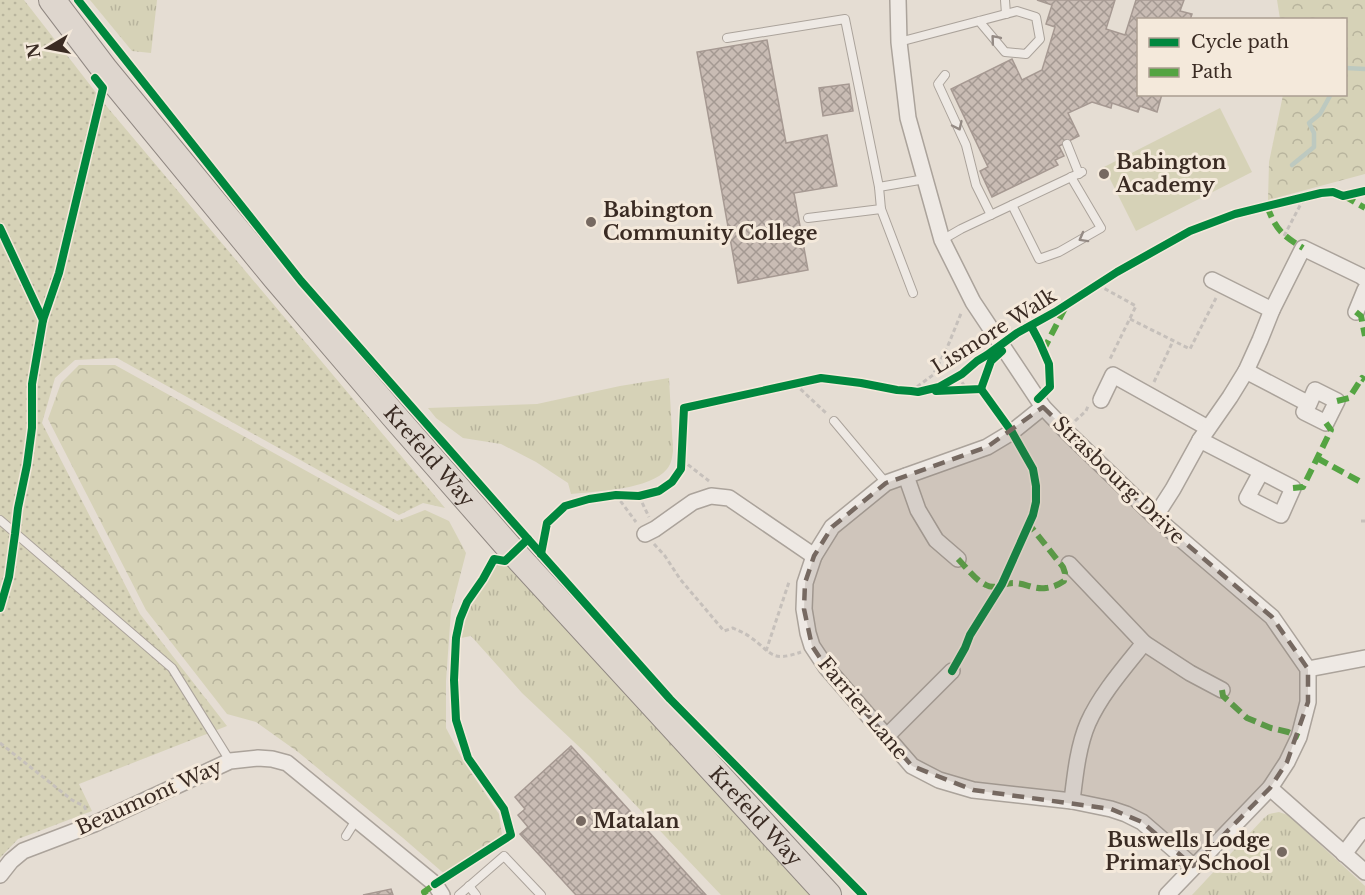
<svg xmlns="http://www.w3.org/2000/svg" width="1365" height="895" font-family="'Libre Baskerville',serif">
<defs>
<pattern id="grass-tufts" width="24" height="20" patternUnits="userSpaceOnUse" patternTransform="scale(1.5)"><rect width="24" height="20" fill="#d6d2b7"/><path d="M3 7l-1-3M5 7V3M7 7l1-3M15 17l-1-3M17 17v-4M19 17l1-3" fill="none" stroke="#b8b49d"/></pattern>
<pattern id="forest-crowns" width="20" height="18" patternUnits="userSpaceOnUse" patternTransform="scale(1.5)"><rect width="20" height="18" fill="#d6d2b7"/><path d="M2 6a3 3 0 1 1 6 0M12 15a3 3 0 1 1 6 0" fill="none" stroke="#b8b49d"/></pattern>
<pattern id="park-dots" width="8" height="8" patternUnits="userSpaceOnUse" patternTransform="scale(1.5)"><rect width="8" height="8" fill="#d6d2b7"/><path d="M2 2h.1M6 6h.1" fill="none" stroke="#b8b49d" stroke-width="1.8" stroke-linecap="round"/></pattern>
<pattern id="building-cross-hatch" width="8" height="8" patternUnits="userSpaceOnUse" patternTransform="scale(1.5)"><rect width="8" height="8" fill="#c9bcb4"/><path d="M0 0l8 8M0 8l8-8" fill="none" stroke="#a49992"/></pattern>
</defs>
<rect width="100%" height="100%" fill="#e5ddd3"/>
<!-- grass -->
<g fill="url(#grass-tufts)">
<path d="M90 0H157L151 53 132 51Z"/>
<path d="M669 378 673 451C672 457 672 463 667 469 650 490 597 491 571 494L568 483 536 462 501 444 463 438 436 418 428 408 537 404 620 386Z"/>
<path d="M511 561 814 895H721L590 757 522 693 471 636 461 638 463 621 467 609 486 582 496 563 504 566Z"/>
<path d="M1279 812 1288 815 1365 886V895H1192L1264 818 1269 814Z"/>
</g>
<!-- forest -->
<g fill="url(#forest-crowns)">
<path d="M1277 0H1365V174L1268 200 1269 162 1283 95 1346 94V20L1280 19Z"/>
<path d="M79 365H115L397 521 425 510 449 521 466 553 451 611 446 681V728L464 762 499 814 502 835 448 877 403 838 298 752 256 722 227 714 146 610 48 419 61 383Z"/>
</g>
<!-- park -->
<path fill="url(#park-dots)" d="M0 0H24L108 108 445 508 423 503 399 515 117 358 75 360 55 378 42 423 140 614 227 726 79 784 92 811 18 839 0 858Z"/>
<!-- garden -->
<path fill="#d6d2b7" d="M1220 108 1252 172 1136 231 1104 167Z"/>
<g fill="none" stroke-linecap="round" stroke-linejoin="round">
<!-- stream -->
<g stroke="#bdc9c0" stroke-width="4.5">
<path d="M1346 68 1365 69"/>
<path d="M1292 165 1314 147V133L1309 123 1320 114 1331 94"/>
</g>
</g>
<!-- building -->
<g fill="url(#building-cross-hatch)" stroke="#a69992" stroke-width="1.5">
<path d="M1037 0H1115L1106 29 1125 35 1136 0H1184L1180 11 1192 14 1190 20H1138V94H1162L1157 112 1140 106 1138 112 1112 103 1111 108 1092 102 1068 113 1079 136 1059 146 1064 156 1055 160 1058 165 992 197 980 171 988 167 951 89 1012 59 1022 80 1042 70 1055 27 1046 24 1052 5Z"/>
<path d="M767 40 786 143 827 135 837 186 794 193 808 270 738 283 697 52Z"/>
<path d="M849 84 853 111 823 116 819 88Z"/>
<path d="M571 746 706 895H576L520 834 528 827 518 815 525 809 515 797Z"/>
<path d="M391 889 393 895H363Z"/>
</g>
<g fill="none" stroke-linecap="round" stroke-linejoin="round">
<defs>
<g id="service">
<path d="M1005 0 1006 14"/>
<path d="M727 38 845 19 879 187"/>
<path d="M899 42 1017 11 1036 17 1040 39 1026 54 1005 52 979 21"/>
<path d="M945 75 938 84 966 145 976 185 991 215"/>
<path d="M1067 144 1079 174"/>
<path d="M1012 205 1039 259 1059 252 1101 228 1071 177"/>
<path d="M881 209 913 293"/>
<path d="M808 218 881 209 879 187 925 179"/>
<path d="M942 240 961 229 1082 172"/>
<path d="M834 421 886 483"/>
<path d="M0 520 172 668 230 761"/>
<path d="M346 836 356 820"/>
<path d="M469 886 476 895"/>
<path d="M459 895 504 856 541 895"/>
</g>
<g id="minor">
<path d="M898 0 899 42 908 118 942 240 973 302 1043 407 1069 434 1155 517 1272 617 1308 669V702L1299 737 1287 762 1270 788 1167 895"/>
<path d="M1212 280 1272 310"/>
<path d="M1356 312 1365 290"/>
<path d="M1246 371 1309 404 1315 390 1337 401 1326 423 1304 412 1309 404"/>
<path d="M1101 400 1113 375 1208 428"/>
<path d="M1043 407 1012 432 987 447 886 483 832 527 814 556 805 583 804 609 808 633 812 646 826 667 912 766 939 780 973 790 1072 801 1111 809 1126 814 1142 822 1193 866"/>
<path d="M1200 440 1293 488 1281 515 1247 498 1261 472"/>
<path d="M906 476 918 510 936 540 958 559"/>
<path d="M1155 517 1173 489 1200 440 1230 397 1246 371 1260 340 1272 310 1303 248 1361 276 1365 279"/>
<path d="M645 534 655 529 693 502 711 496 729 498 814 556"/>
<path d="M1069 564 1144 643C1124 668 1101 694 1088 723 1078 746 1075 776 1072 801"/>
<path d="M1144 643 1190 673 1222 690"/>
<path d="M1308 669 1365 658"/>
<path d="M887 736 952 671"/>
<path d="M1270 788 1365 872"/>
<path d="M1344 854 1365 826"/>
<path d="M0 875 11 861 23 851 94 824 230 761 258 758 272 759 287 763 435 884 442 895"/>
</g>
<g id="trunk">
<path id="s1" d="M52 0 105 70 276 278 394 416 514 553 828 895"/>
</g>
</defs>
<!-- service casing -->
<use href="#service" stroke="#aba39b" stroke-width="10"/>
<!-- minor casing -->
<use href="#minor" stroke="#aba39b" stroke-width="18"/>
<!-- trunk casing -->
<use href="#trunk" stroke="#908882" stroke-width="28"/>
<!-- path -->
<g stroke="#c6c0bb" stroke-width="3" stroke-dasharray="4.5 3" stroke-linecap="butt">
<path d="M1284 236 1305 196"/>
<path d="M1098 285 1136 306 1109 361"/>
<path d="M1130 319 1190 349 1216 298"/>
<path d="M1031 326 1039 341 1049 364 1050 387 1048 389"/>
<path d="M958 376 967 390"/>
<path d="M1154 382 1173 341"/>
<path d="M795 384 826 413"/>
<path d="M911 391 933 375 947 348 962 311"/>
<path d="M1075 421 1086 411 1088 406"/>
<path d="M682 460 709 481"/>
<path d="M616 495 636 522"/>
<path d="M639 496 649 517"/>
<path d="M1361 521H1365"/>
<path d="M654 544 665 556 680 579 724 631 733 628C739 631 745 633 750 637 772 652 770 663 801 652"/>
<path d="M766 651 789 582"/>
<path d="M0 743 72 800 84 806 87 812"/>
</g>
<!-- service -->
<use href="#service" stroke="#eee9e4" stroke-width="8"/>
<!-- minor -->
<use href="#minor" stroke="#eee9e4" stroke-width="15"/>
<!-- trunk -->
<use href="#trunk" stroke="#ded6ce" stroke-width="26"/>
<!-- quiet -->
<g stroke="#54a442" stroke-width="6" stroke-dasharray="12 6" stroke-linecap="butt">
<path d="M1344 196 1365 208"/>
<path d="M1267 206C1276 230 1282 235 1303 248"/>
<path d="M1356 312 1361 316 1365 336"/>
<path d="M1043 351 1065 308"/>
<path d="M1337 401 1349 398 1362 378 1365 380"/>
<path d="M1317 458 1359 481"/>
<path d="M1293 488 1303 487 1331 430 1326 423"/>
<path d="M958 559C966 567 975 580 986 585 995 590 1004 583 1013 583 1025 583 1035 590 1046 588 1053 587 1058 585 1064 581L1065 573 1063 567 1032 528 1028 527"/>
<path d="M1222 690 1223 696 1247 718 1271 728 1288 732 1299 737"/>
<path d="M426 895 424 892 435 884"/>
</g>
<defs>
<g id="cycleway">
<path d="M78 0 301 281 511 520 670 699 863 895"/>
<path d="M0 228 43 320"/>
<path d="M1031 326 1039 341 1049 364 1050 387 1038 399"/>
<path d="M936 391 981 389 991 361 1002 351"/>
<path d="M541 554 547 523 565 506 589 499 616 495 639 496 659 491 672 482 681 469 684 408 821 378 861 383 897 390 911 391 918 392 939 387 962 374 977 361 987 355 1017 333 1055 312 1117 272 1190 231 1235 214 1321 193 1333 192 1343 196 1365 191"/>
<path d="M0 608 9 577 15 534 18 508 27 465 32 428V384L43 320 59 273 103 88 95 78"/>
<path d="M952 671 965 648 970 635 1002 584 1033 515 1036 502V486L1033 469 1012 432 981 389"/>
<path d="M435 884 511 835 504 809 468 758 456 720 454 680 456 638 460 619 467 602 483 579 494 559 505 561 528 539"/>
</g>
</defs>
<!-- cycleway casing -->
<use href="#cycleway" stroke="#f4e9db" stroke-width="11"/>
<!-- cycleway -->
<use href="#cycleway" stroke="#00873e" stroke-width="8"/>
</g>
<!-- one-way arrows -->
<defs><path id="oneway-chevron" d="M-2-3.5L2.5 0L-2 3.5" fill="none" stroke-width="1.6" stroke-linecap="round" stroke-linejoin="round" transform="scale(1.5)"/></defs>
<g stroke="#948a84">
<use href="#oneway-chevron" transform="translate(995 39) rotate(-130)"/>
<use href="#oneway-chevron" transform="translate(958 126) rotate(65)"/>
<use href="#oneway-chevron" transform="translate(1083 238) rotate(151)"/>
</g>
<!-- marked area -->
<path fill="#766961" fill-opacity="0.2" stroke="#766961" stroke-width="4.5" stroke-dasharray="12 8" stroke-linejoin="round" d="M1043 407 1155 517 1272 617 1308 669V702L1287 762 1270 788 1193 866 1142 822 1111 809 973 790 912 766 826 667 812 646 804 609 805 583 814 556 832 527 886 483 987 447Z"/>
<!-- markers -->
<g fill="#766961" stroke="#f4e9db" stroke-width="2">
<circle cx="1104" cy="174" r="6"/>
<circle cx="591" cy="222" r="6"/>
<circle cx="581" cy="821" r="6"/>
<circle cx="1282" cy="852" r="6"/>
</g>
<g text-anchor="middle" dominant-baseline="central" stroke-width="6" stroke-linejoin="round" paint-order="stroke">
<!-- poi labels -->
<g font-size="20" font-weight="bold" fill="#3a2b23" stroke="#f4e9db" text-anchor="start">
<text x="1116" y="162">Babington<tspan x="1116" dy="23">Academy</tspan></text>
<text x="603" y="210">Babington<tspan x="603" dy="23">Community College</tspan></text>
<text x="593" y="821">Matalan</text>
<text x="1270" y="840" text-anchor="end">Buswells Lodge<tspan x="1270" dy="23">Primary School</tspan></text>
</g>
<!-- street labels -->
<g font-size="20" fill="#3a2b23" stroke="#f4e9db">
<text transform="translate(994 331) rotate(-32)">Lismore Walk</text>
<text stroke="none"><textPath href="#s1" startOffset="592">Krefeld Way</textPath></text>
<text transform="translate(1119 480) rotate(44)">Strasbourg Drive</text>
<text transform="translate(863 708) rotate(50)">Farrier Lane</text>
<text transform="translate(149 797) rotate(-24)">Beaumont Way</text>
<text stroke="none"><textPath href="#s1" startOffset="1078">Krefeld Way</textPath></text>
</g>
</g>
<!-- legend -->
<rect x="1137" y="18" width="210" height="78" fill="#f4e9db" stroke="#aa9d91" stroke-width="1.5"/>
<rect x="1149" y="38" width="30" height="9" fill="#00873e" stroke="#aa9d91" stroke-width="1.5"/>
<text x="1191" y="48" font-size="18" fill="#3a2b23">Cycle path</text>
<rect x="1149" y="68" width="30" height="9" fill="#54a442" stroke="#aa9d91" stroke-width="1.5"/>
<text x="1191" y="78" font-size="18" fill="#3a2b23">Path</text>
<!-- north arrow -->
<g transform="translate(48 48) rotate(260)" stroke="#f4e9db" stroke-width="4.5" paint-order="stroke">
<path d="M0-4.5L10 22L0 15L-10 22Z" fill="#3a2b23"/>
<text y="-9" font-size="16" font-weight="bold" text-anchor="middle" fill="#3a2b23">N</text>
</g>
</svg>
